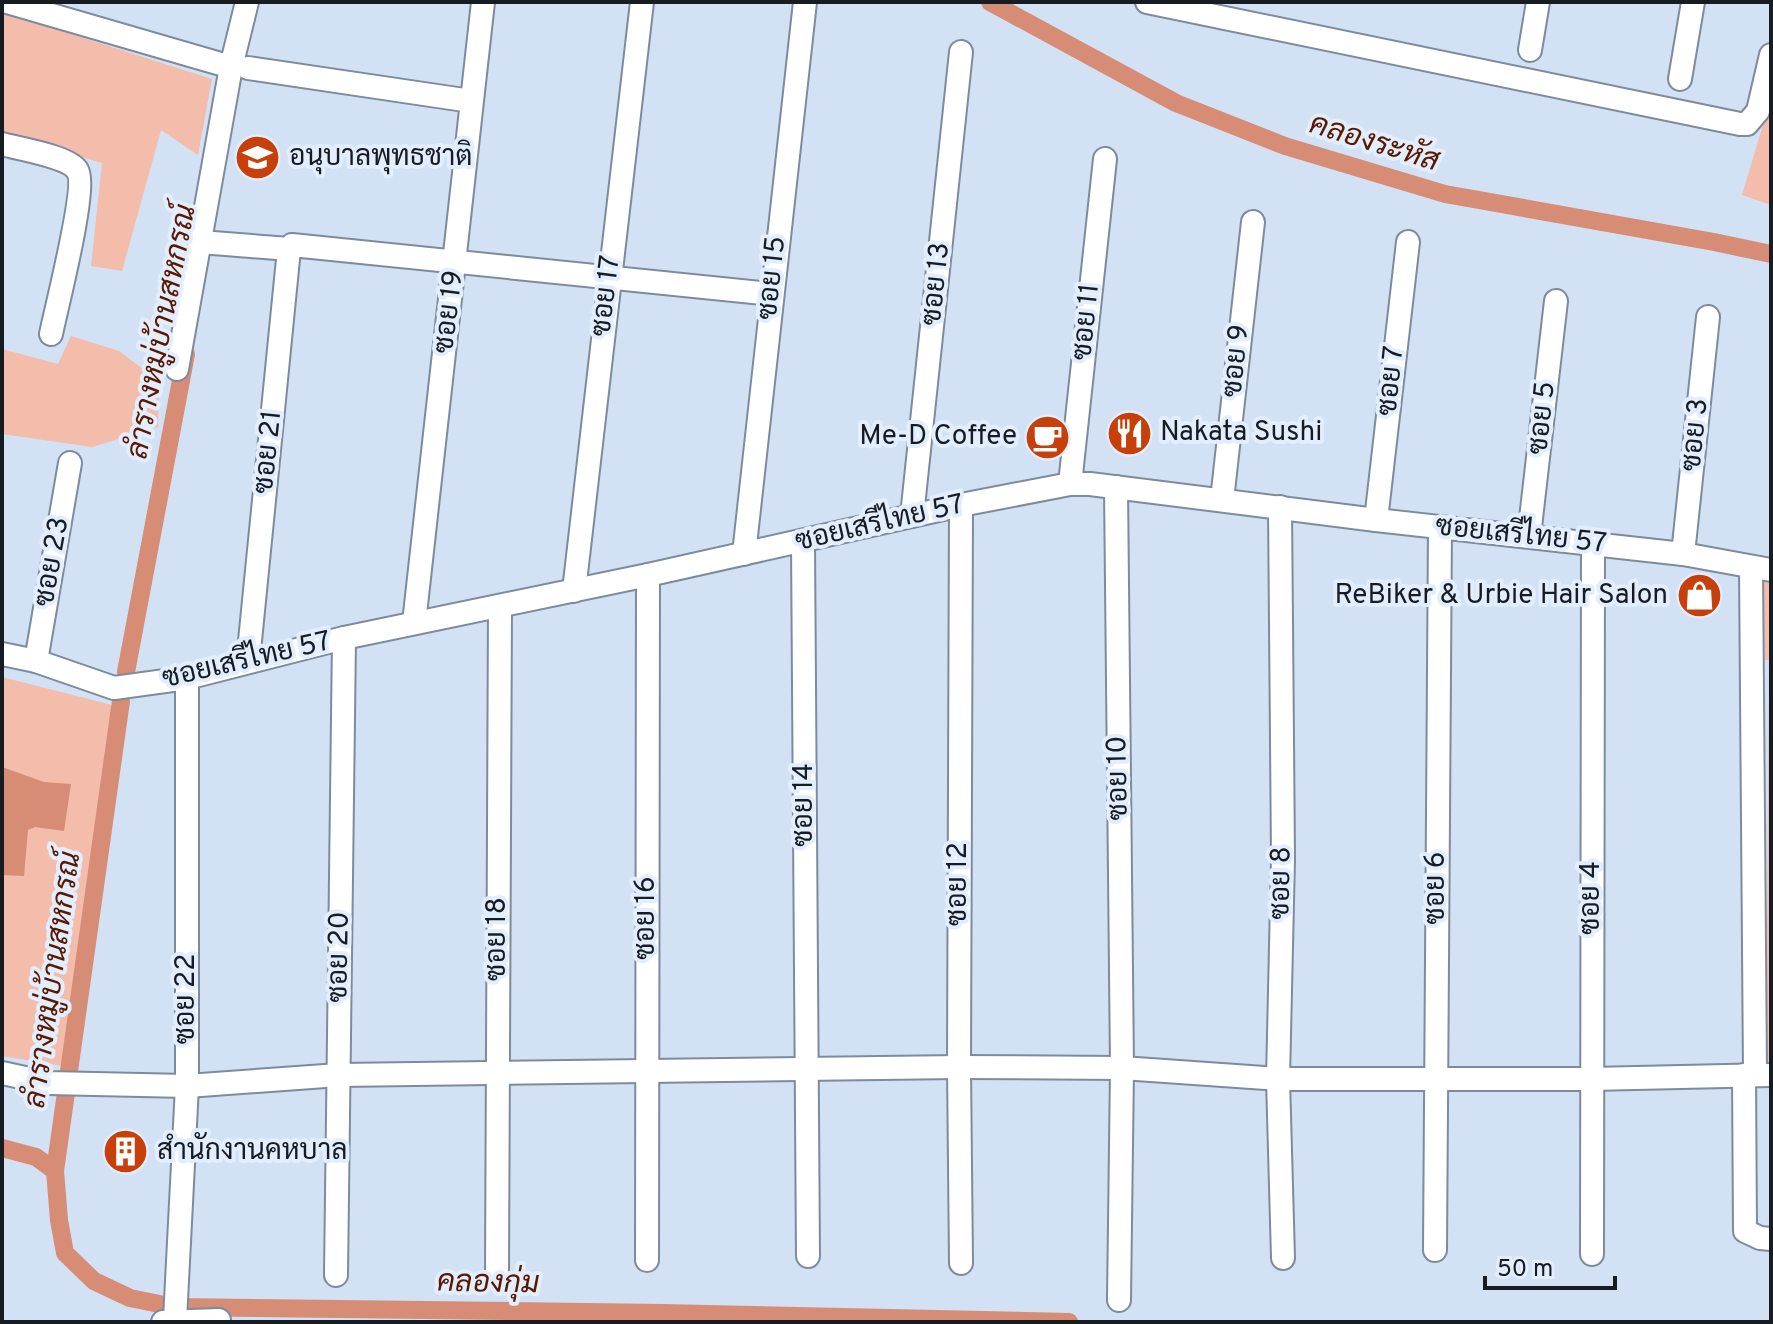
<svg xmlns="http://www.w3.org/2000/svg" width="1773" height="1324" font-family="Overpass,Sarabun,sans-serif">
<rect width="100%" height="100%" fill="#d2e1f4"/>
<!-- green -->
<g fill="#f3bcab">
<path d="M2 12 212 79 198 155 161 130 122 271 91 266 102 163 2 135Z"/>
<path d="M1771 98V205L1742 195Z"/>
<path d="M71 336 119 351 159 381 158 427 92 447 2 434V349L58 364Z"/>
<path d="M1762 582 1771 583V660H1762Z"/>
<path d="M1769 662 1771 1062 1766 1063Z"/>
<path d="M2 677 116 706 82 917 63 1066 2 1056Z"/>
</g>
<!-- water -->
<path fill="#d78c75" d="M2 767 44 782 71 784 64 831 35 827 28 830 24 876 2 875Z"/>
<g fill="none" stroke-linecap="round" stroke-linejoin="round">
<!-- canal -->
<g stroke="#d78c75" stroke-width="18">
<path d="M990 2 1176 103 1285 146 1445 194 1714 242 1771 254"/>
<path d="M126 672 186 354"/>
<path d="M2 1148 36 1157 55 1171 59 1220 65 1253 94 1281 130 1298 174 1307 663 1313 1069 1322"/>
<path d="M55 1171 121 701"/>
</g>
<defs>
<g id="minor">
<path d="M7 2 231 67"/>
<path d="M1147 2 1740 124H1747L1758 111 1771 55"/>
<path d="M1530 50 1538 2"/>
<path d="M248 68 471 101"/>
<path d="M1680 79 1693 2"/>
<path d="M2 144C19 149 67 156 77 170 88 186 56 309 51 334"/>
<path d="M200 242 289 249"/>
<path d="M177 369 231 67 247 2"/>
<path d="M1070 484 1105 159"/>
<path d="M1116 487 1122 1068 1119 1300"/>
<path d="M1222 500 1253 222"/>
<path d="M961 505 959 1067 961 1263"/>
<path d="M1280 507 1283 858 1278 1079 1283 1258"/>
<path d="M912 516 961 52"/>
<path d="M1376 520 1408 242"/>
<path d="M1529 536 1556 301"/>
<path d="M803 542 808 1256"/>
<path d="M744 554 805 2"/>
<path d="M1683 554 1708 317"/>
<path d="M1751 567 1755 1074"/>
<path d="M574 591 642 2"/>
<path d="M414 623 483 2"/>
<path d="M2 654 36 661 114 688 187 678 344 638 648 575 961 505 1070 484H1090L1376 520 1683 554 1771 570"/>
<path d="M36 661 70 463"/>
<path d="M248 661 289 249 292 245 771 294"/>
<path d="M2 1073 48 1083 187 1086 339 1075 959 1067 1122 1068 1278 1079H1591L1771 1075"/>
<path d="M1744 1075 1745 1231 1760 1238 1771 1239"/>
<path d="M1435 1250 1440 527"/>
<path d="M1592 1254 1593 543"/>
<path d="M647 1260 648 575"/>
<path d="M497 1272 500 606"/>
<path d="M336 1275 344 638"/>
<path d="M175 1320 187 1086V678"/>
<path d="M163 1322 219 1320"/>
</g>
</defs>
<!-- minor casing -->
<use href="#minor" stroke="#7d8b9c" stroke-width="26"/>
<!-- minor -->
<use href="#minor" stroke="#fff" stroke-width="22"/>
</g>
<!-- icons -->
<defs>
<symbol id="school-disc" viewBox="-11 -11 22 22"><circle r="9.5" fill="#c74009" stroke="#e2eefd"/><path d="M0-5L7-2L0 1L-7-2ZM-4 1L0 2.5L4 1V4Q0 6-4 4Z" fill="#fff"/></symbol>
<symbol id="restaurant-disc" viewBox="-11 -11 22 22"><circle r="9.5" fill="#c74009" stroke="#e2eefd"/><path d="M-5-6h1v4h1v-4h1v4h1v-4h1v5L-1.5 .5V6h-2V.5L-5-1ZM5-6V6H3V1.5H1.5Q1.5-4 5-6Z" fill="#fff"/></symbol>
<symbol id="cafe-disc" viewBox="-11 -11 22 22"><circle r="9.5" fill="#c74009" stroke="#e2eefd"/><path d="M-5.5-4.5H6V0H3Q3 3.5 0 3.5H-2.5Q-5.5 3.5-5.5 0ZM3-3.2v2h1.7v-2ZM-6 4.5H4V6H-6Z" fill="#fff"/></symbol>
<symbol id="shop-disc" viewBox="-11 -11 22 22"><circle r="9.5" fill="#c74009" stroke="#e2eefd"/><path d="M-5-2.5h2.3a2.7 3.5 0 0 1 5.4 0H5L5.5 6h-11ZM-1.5-2.5h3a1.5 2.3 0 0 0-3 0Z" fill="#fff"/></symbol>
<symbol id="building-disc" viewBox="-11 -11 22 22"><circle r="9.5" fill="#c74009" stroke="#e2eefd"/><path d="M-4-6H4V6H1V3H-1V6H-4ZM-2.5-4.3h1.7v1.8h-1.7ZM.8-4.3h1.7v1.8H.8ZM-2.5-1h1.7V.8h-1.7ZM.8-1h1.7V.8H.8Z" fill="#fff"/></symbol>
</defs>
<g fill-rule="evenodd">
<use href="#school-disc" x="232" y="132" width="51" height="51"/>
<use href="#restaurant-disc" x="1104" y="408" width="51" height="51"/>
<use href="#cafe-disc" x="1022" y="412" width="51" height="51"/>
<use href="#shop-disc" x="1674" y="570" width="51" height="51"/>
<use href="#building-disc" x="100" y="1126" width="51" height="51"/>
</g>
<g text-anchor="middle" dominant-baseline="central" stroke-width="8" stroke-linejoin="round" paint-order="stroke">
<!-- poi labels -->
<g font-size="28" fill="#171c23" stroke="#e2eefd" text-anchor="start">
<text x="289" y="158">อนุบาลพุทธชาติ</text>
<text x="1160" y="433">Nakata Sushi</text>
<text x="1017" y="437" text-anchor="end">Me-D Coffee</text>
<text x="1668" y="596" text-anchor="end">ReBiker &amp; Urbie Hair Salon</text>
<text x="157" y="1152">สำนักงานคหบาล</text>
</g>
<!-- street labels -->
<g font-size="28" fill="#171c23" stroke="#e2eefd">
<text transform="translate(773 278) rotate(-84)">ซอย 15</text>
<text transform="translate(937 284) rotate(-84)">ซอย 13</text>
<text transform="translate(607 296) rotate(-83)">ซอย 17</text>
<text transform="translate(450 312) rotate(-83)">ซอย 19</text>
<text transform="translate(1087 322) rotate(-84)">ซอย 11</text>
<text transform="translate(1237 361) rotate(-84)">ซอย 9</text>
<text transform="translate(1392 381) rotate(-84)">ซอย 7</text>
<text transform="translate(1543 418) rotate(-84)">ซอย 5</text>
<text transform="translate(1696 435) rotate(-84)">ซอย 3</text>
<text transform="translate(269 452) rotate(-84)">ซอย 21</text>
<text transform="translate(880 524) rotate(-13)">ซอยเสรีไทย 57</text>
<text transform="translate(1521 536) rotate(6)">ซอยเสรีไทย 57</text>
<text transform="translate(53 562) rotate(-80)">ซอย 23</text>
<text transform="translate(247 661) rotate(-13)">ซอยเสรีไทย 57</text>
<text transform="translate(1119 778) rotate(-91)">ซอย 10</text>
<text transform="translate(805 805) rotate(-90)">ซอย 14</text>
<text transform="translate(1282 883) rotate(-89)">ซอย 8</text>
<text transform="translate(959 884) rotate(-90)">ซอย 12</text>
<text transform="translate(1437 888) rotate(-90)">ซอย 6</text>
<text transform="translate(1592 898) rotate(-90)">ซอย 4</text>
<text transform="translate(647 918) rotate(-90)">ซอย 16</text>
<text transform="translate(498 939) rotate(-90)">ซอย 18</text>
<text transform="translate(340 957) rotate(-89)">ซอย 20</text>
<text transform="translate(187 999) rotate(-90)">ซอย 22</text>
</g>
<!-- water labels -->
<g font-size="30" font-style="italic" fill="#5b1801" stroke="#e2eefd">
<text transform="translate(1374 144) rotate(17)">คลองระหัส</text>
<text transform="translate(163 332) rotate(-79)">ลำรางหมู่บ้านสหกรณ์</text>
<text transform="translate(54 980) rotate(-82)">ลำรางหมู่บ้านสหกรณ์</text>
<text transform="translate(488 1284) rotate(1)">คลองกุ่ม</text>
</g>
</g>
<!-- border -->
<rect width="1773" height="1324" fill="none" stroke="#171c23" stroke-width="8"/>
<!-- scale -->
<path d="M1485 1276v12h130v-12" fill="none" stroke="#171c23" stroke-width="4"/>
<text x="1497" y="1276" font-size="24" fill="#171c23" stroke="#e2eefd" stroke-width="6" paint-order="stroke">50 m</text>
</svg>
